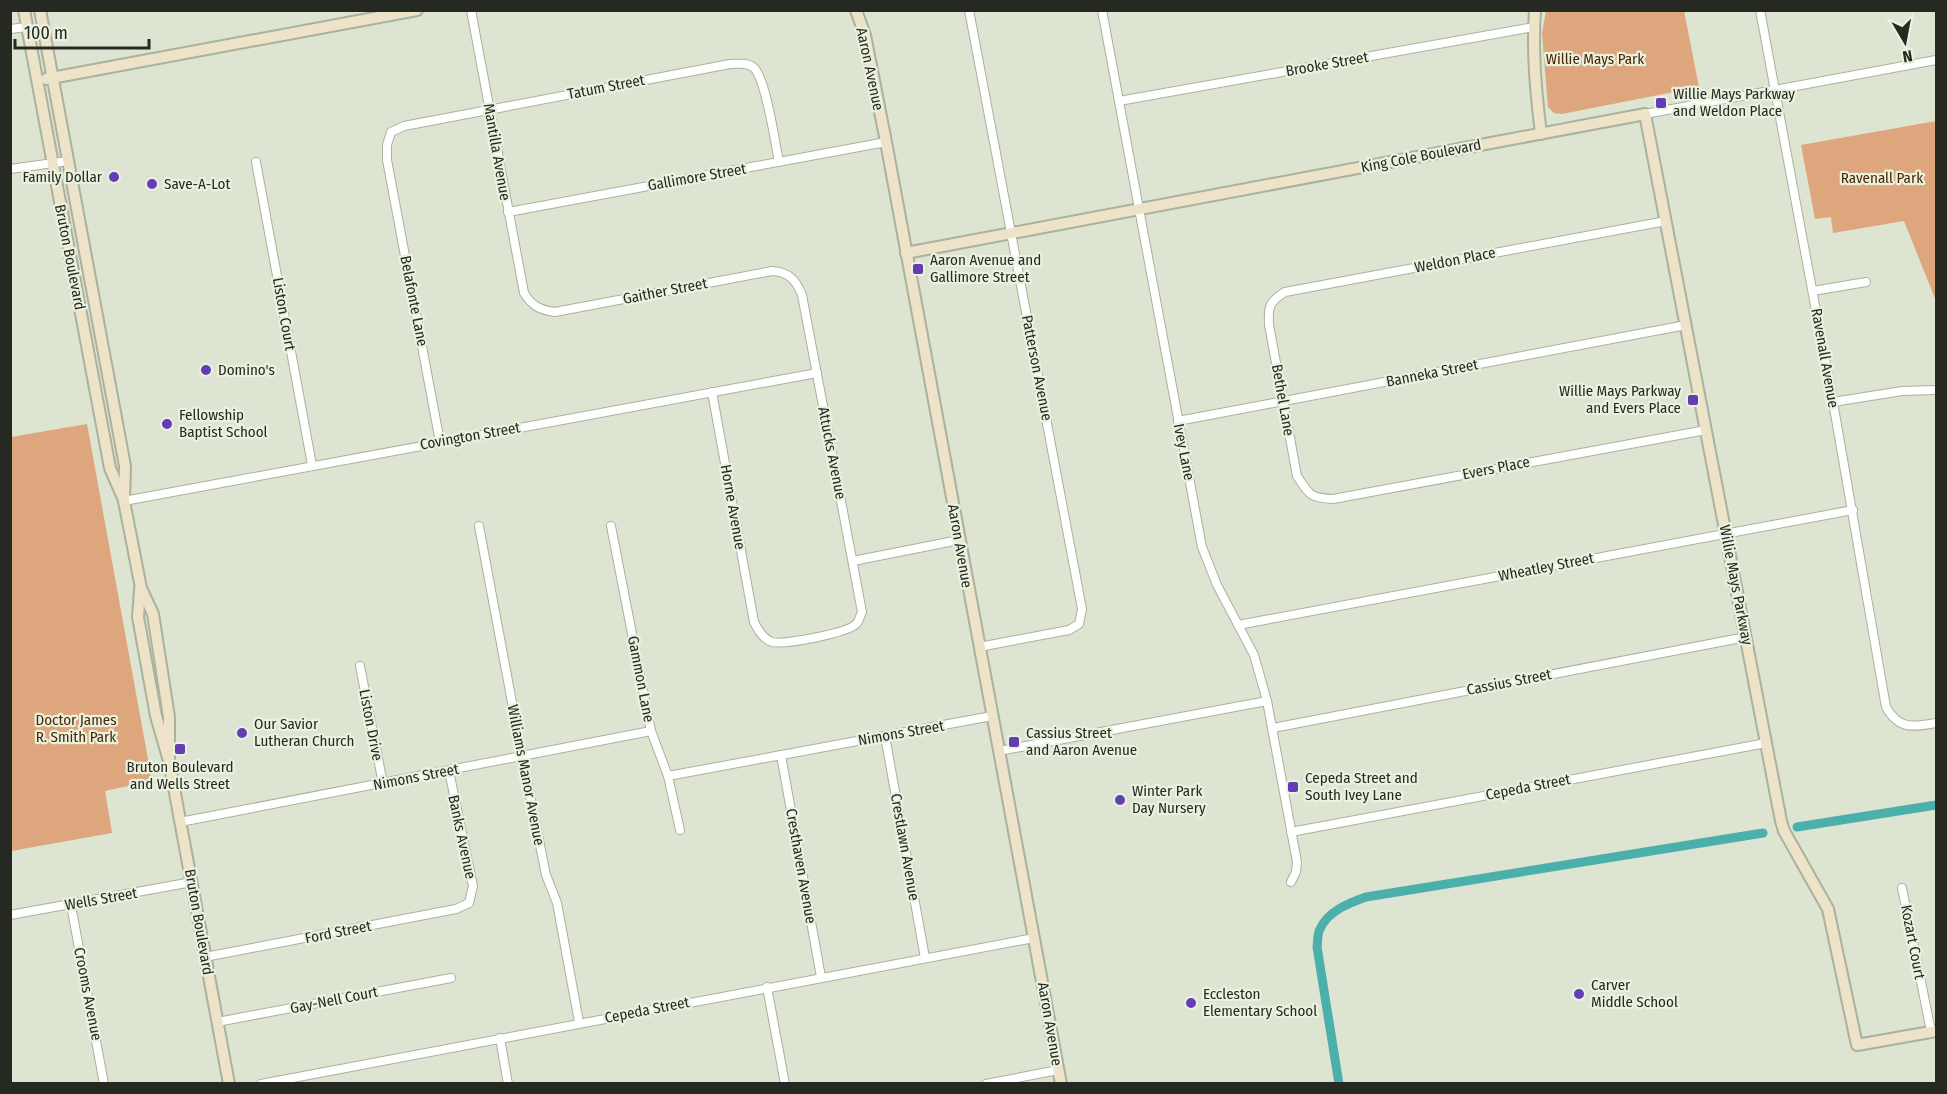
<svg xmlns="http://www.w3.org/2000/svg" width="1947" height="1094" font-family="'Fira Sans Condensed',sans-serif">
<rect width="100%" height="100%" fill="#dde4d2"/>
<!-- green -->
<g fill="#dea67c">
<path d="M1546 11H1684L1699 87 1562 114 1554 113 1548 107 1542 33Z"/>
<path d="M1936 121V301L1904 221 1833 233 1831 217 1815 219 1801 145Z"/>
<path d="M87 424 152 781 105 791 112 833 11 851V437Z"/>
</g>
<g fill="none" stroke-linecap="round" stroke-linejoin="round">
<!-- canal -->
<g stroke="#4bafac" stroke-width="9">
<path d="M1797 827 1936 805"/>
<path d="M1339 1084 1317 947C1318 942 1317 934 1320 929 1328 911 1349 903 1366 897L1763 833"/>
</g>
<defs>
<g id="street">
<path d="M471 10 524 293C532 306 540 310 555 312L772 271C789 272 796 280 802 295L862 612C860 615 859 622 856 624 847 633 785 645 772 642 763 639 758 630 754 622L712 392"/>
<path d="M969 10 1082 609 1079 624 1069 630 979 647"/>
<path d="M1102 10 1202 547 1217 585 1254 655 1267 701 1297 862 1296 872 1291 882"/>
<path d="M1760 10 1833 402 1886 707C1899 730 1913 727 1936 723"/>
<path d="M10 29 27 27"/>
<path d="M1119 101 1534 27"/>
<path d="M1645 114 1936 60"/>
<path d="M256 162 312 465"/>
<path d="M10 169 68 161"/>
<path d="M508 212 886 142"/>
<path d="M1666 221 1285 292C1269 302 1268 306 1269 325L1297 476C1309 494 1309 498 1333 499L1706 430"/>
<path d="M1813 291 1866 282"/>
<path d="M1833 402 1902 391 1936 390"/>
<path d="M1178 421 1686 325"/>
<path d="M440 442 387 160V145L391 132 404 126 730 64C738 64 746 62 753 67 766 77 775 143 779 162"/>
<path d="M124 501 817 373"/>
<path d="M479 526 522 756 546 875 557 903 579 1022"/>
<path d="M611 526 651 731 668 776 680 830"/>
<path d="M853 561 959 540"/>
<path d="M1238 625 1853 510"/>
<path d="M360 666 383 784"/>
<path d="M1273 728 1746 637"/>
<path d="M885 736 925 958"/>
<path d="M999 751 1267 701"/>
<path d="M781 755 821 977"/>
<path d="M668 776 992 716"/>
<path d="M180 822 651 731"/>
<path d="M1291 832 1766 743"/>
<path d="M1902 888 1931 1031"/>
<path d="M71 905 104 1084"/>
<path d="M10 915 192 882"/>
<path d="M205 957 456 909 469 903 473 886 449 771"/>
<path d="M767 987 785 1084"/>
<path d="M217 1022 451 978"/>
<path d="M500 1038 508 1084"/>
<path d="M261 1084 1034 938"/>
<path d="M986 1084 1058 1070"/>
</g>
<g id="secondary">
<path d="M24 10 110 468 123 498"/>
<path d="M40 10 125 466 124 501 141 588 153 614 169 717V761"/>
<path d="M856 10 865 35 886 142 1061 1084"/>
<path d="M1535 10C1532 53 1536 92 1541 134"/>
<path d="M46 79 417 10"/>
<path d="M906 253 1645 114 1781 821 1784 831 1828 909 1857 1045 1936 1031"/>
<path d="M140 589 138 617 156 716 169 761 229 1084"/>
</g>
</defs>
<!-- street casing -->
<use href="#street" stroke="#aab19f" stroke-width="10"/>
<!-- secondary casing -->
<use href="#secondary" stroke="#aab19f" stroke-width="14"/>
<!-- street -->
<use href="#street" stroke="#fff" stroke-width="8"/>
<!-- secondary -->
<use href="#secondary" stroke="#ece3c8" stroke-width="10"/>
</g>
<!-- markers -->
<g fill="#643db5" stroke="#eaf1df" stroke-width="2">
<rect x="1655" y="97" width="12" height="12" rx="3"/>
<circle cx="114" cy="177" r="6"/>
<circle cx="152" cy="184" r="6"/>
<rect x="912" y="263" width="12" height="12" rx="3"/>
<circle cx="206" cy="370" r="6"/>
<rect x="1687" y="394" width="12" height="12" rx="3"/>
<circle cx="167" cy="424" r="6"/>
<circle cx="242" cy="733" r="6"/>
<rect x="1008" y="736" width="12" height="12" rx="3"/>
<rect x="174" y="743" width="12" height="12" rx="3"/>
<rect x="1287" y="781" width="12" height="12" rx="3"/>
<circle cx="1120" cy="800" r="6"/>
<circle cx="1579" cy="994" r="6"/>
<circle cx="1191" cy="1003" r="6"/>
</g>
<g text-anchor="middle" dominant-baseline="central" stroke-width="4.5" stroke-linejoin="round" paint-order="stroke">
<!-- park labels -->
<g font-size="15" fill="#4c2602" stroke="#eaf1df">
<text x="1595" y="59">Willie Mays Park</text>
<text x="1882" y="178">Ravenall Park</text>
<text x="76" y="720">Doctor James<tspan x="76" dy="17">R. Smith Park</tspan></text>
</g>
<!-- street labels -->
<g font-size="15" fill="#262922" stroke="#eaf1df">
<text transform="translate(1327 64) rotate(-10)">Brooke Street</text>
<text transform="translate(870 69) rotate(78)">Aaron Avenue</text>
<text transform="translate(606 87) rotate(-11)">Tatum Street</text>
<text transform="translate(497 152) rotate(80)">Mantilla Avenue</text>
<text transform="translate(1421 156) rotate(-11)">King Cole Boulevard</text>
<text transform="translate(697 177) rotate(-10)">Gallimore Street</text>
<text transform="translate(70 257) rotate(79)">Bruton Boulevard</text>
<text transform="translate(1455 260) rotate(-11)">Weldon Place</text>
<text transform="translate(665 291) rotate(-11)">Gaither Street</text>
<text transform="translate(414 301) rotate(79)">Belafonte Lane</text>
<text transform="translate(284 314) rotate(80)">Liston Court</text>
<text transform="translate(1825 358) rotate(80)">Ravenall Avenue</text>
<text transform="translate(1037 368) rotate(79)">Patterson Avenue</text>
<text transform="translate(1432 373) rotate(-11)">Banneka Street</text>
<text transform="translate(1283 400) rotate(80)">Bethel Lane</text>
<text transform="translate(470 436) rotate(-10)">Covington Street</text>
<text transform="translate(1184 452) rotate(79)">Ivey Lane</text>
<text transform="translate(832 453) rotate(79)">Attucks Avenue</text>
<text transform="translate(1496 468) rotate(-11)">Evers Place</text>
<text transform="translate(733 507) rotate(80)">Horne Avenue</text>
<text transform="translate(960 546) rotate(80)">Aaron Avenue</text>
<text transform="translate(1546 567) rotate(-11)">Wheatley Street</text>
<text transform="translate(1736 585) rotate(79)">Willie Mays Parkway</text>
<text transform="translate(641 679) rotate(79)">Gammon Lane</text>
<text transform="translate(1509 682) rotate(-11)">Cassius Street</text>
<text transform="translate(371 725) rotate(79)">Liston Drive</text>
<text transform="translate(901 733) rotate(-10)">Nimons Street</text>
<text transform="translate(526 775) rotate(79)">Williams Manor Avenue</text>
<text transform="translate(416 777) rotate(-11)">Nimons Street</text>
<text transform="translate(1528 787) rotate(-11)">Cepeda Street</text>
<text transform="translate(462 837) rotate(78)">Banks Avenue</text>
<text transform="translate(905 847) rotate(80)">Crestlawn Avenue</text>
<text transform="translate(801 866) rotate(80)">Cresthaven Avenue</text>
<text transform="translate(101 899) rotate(-10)">Wells Street</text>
<text transform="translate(199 922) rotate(80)">Bruton Boulevard</text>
<text transform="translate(338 932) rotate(-11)">Ford Street</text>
<text transform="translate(1913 942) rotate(79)">Kozart Court</text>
<text transform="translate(88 994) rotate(79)">Crooms Avenue</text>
<text transform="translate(334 1000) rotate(-11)">Gay-Nell Court</text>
<text transform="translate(647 1010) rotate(-11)">Cepeda Street</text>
<text transform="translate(1050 1024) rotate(80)">Aaron Avenue</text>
</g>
<!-- poi labels -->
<g font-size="15" fill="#262922" stroke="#eaf1df" text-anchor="start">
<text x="1673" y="94">Willie Mays Parkway<tspan x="1673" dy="17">and Weldon Place</tspan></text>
<text x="102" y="177" text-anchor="end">Family Dollar</text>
<text x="164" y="184">Save-A-Lot</text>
<text x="930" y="260">Aaron Avenue and<tspan x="930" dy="17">Gallimore Street</tspan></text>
<text x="218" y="370">Domino's</text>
<text x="1681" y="391" text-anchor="end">Willie Mays Parkway<tspan x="1681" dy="17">and Evers Place</tspan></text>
<text x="179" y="415">Fellowship<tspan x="179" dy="17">Baptist School</tspan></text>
<text x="254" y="724">Our Savior<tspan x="254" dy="17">Lutheran Church</tspan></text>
<text x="1026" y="733">Cassius Street<tspan x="1026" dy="17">and Aaron Avenue</tspan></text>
<text x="180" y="767" text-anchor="middle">Bruton Boulevard<tspan x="180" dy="17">and Wells Street</tspan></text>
<text x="1305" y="778">Cepeda Street and<tspan x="1305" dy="17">South Ivey Lane</tspan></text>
<text x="1132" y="791">Winter Park<tspan x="1132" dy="17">Day Nursery</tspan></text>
<text x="1591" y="985">Carver<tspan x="1591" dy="17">Middle School</tspan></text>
<text x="1203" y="994">Eccleston<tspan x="1203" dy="17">Elementary School</tspan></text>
</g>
</g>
<!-- border -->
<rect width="1947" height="1094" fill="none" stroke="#262922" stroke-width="24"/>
<!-- north arrow -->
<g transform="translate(1905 42) rotate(170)" stroke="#eaf1df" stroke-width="4.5" paint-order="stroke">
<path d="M0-4.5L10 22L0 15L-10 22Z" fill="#262922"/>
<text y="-9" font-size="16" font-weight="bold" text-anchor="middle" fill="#262922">N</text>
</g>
<!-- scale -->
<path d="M15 39v9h134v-9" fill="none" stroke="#262922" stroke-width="3"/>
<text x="24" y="39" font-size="18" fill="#262922" stroke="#eaf1df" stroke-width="4.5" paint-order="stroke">100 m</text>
</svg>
